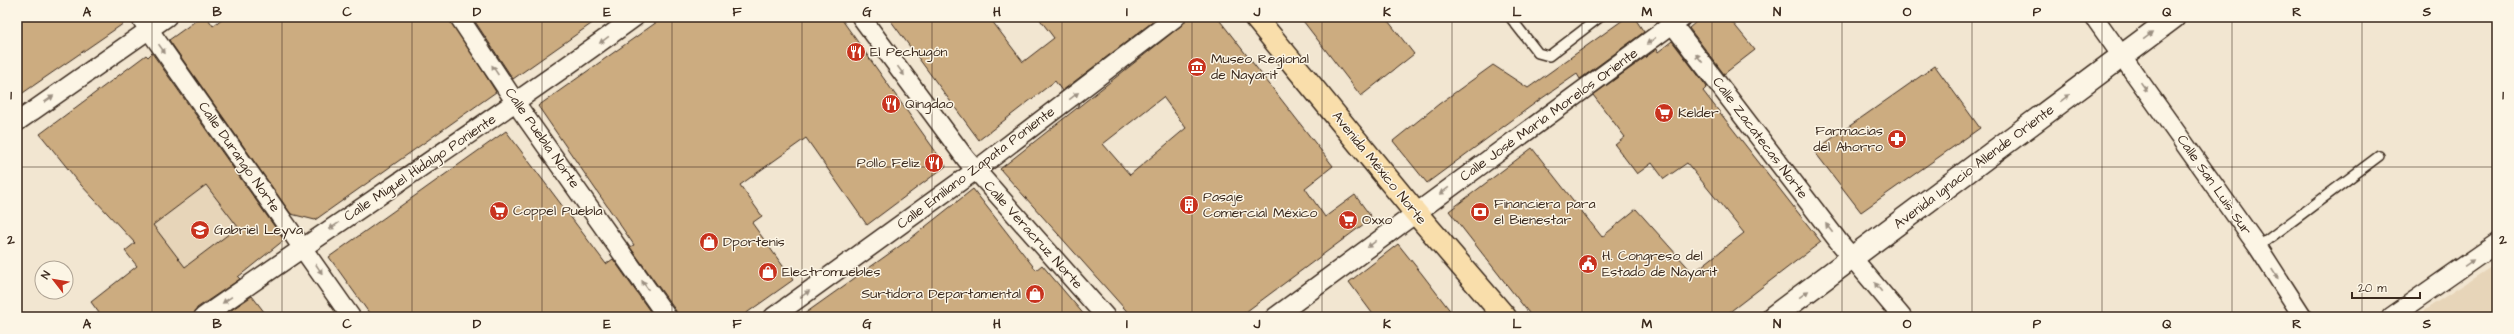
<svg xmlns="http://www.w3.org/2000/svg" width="2514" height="334" font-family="'Architects Daughter',sans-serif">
<rect width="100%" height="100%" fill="#f2e6d1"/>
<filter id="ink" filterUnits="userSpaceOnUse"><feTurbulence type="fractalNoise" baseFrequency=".025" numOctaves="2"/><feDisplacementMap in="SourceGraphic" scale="8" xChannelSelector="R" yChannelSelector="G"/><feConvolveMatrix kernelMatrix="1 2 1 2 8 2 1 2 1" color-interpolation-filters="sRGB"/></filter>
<g filter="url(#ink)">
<!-- built -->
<g fill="#e7d5b9">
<path d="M214 140 284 240 190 314 114 219Z"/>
<path d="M2497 263V317H2414Z"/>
</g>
<!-- building -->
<g fill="#ccac80" stroke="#3b2a1e" fill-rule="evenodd">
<path d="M17 17H130V19L17 97Z"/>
<path d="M201 17H207L213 26 224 17H449L496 92 315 220 291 214 169 40Z"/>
<path d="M472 17H601L513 79Z"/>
<path d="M664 17H840L946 166 867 225 806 138 740 185 762 216 752 223 793 280 741 317H677L676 311 630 247 634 245 538 106Z"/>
<path d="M888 17H989L1023 62 1054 38 1038 17H1159L1062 91 1055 81 979 140Z"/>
<path d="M1186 17H1217L1333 166 1305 188 1325 217 1355 195 1372 218 1239 317H1132L1000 169 1182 25ZM1163 97 1186 128 1130 175 1103 144Z"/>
<path d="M1300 17H1385L1414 54 1361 96Z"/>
<path d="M1627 17H1634L1644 32 1580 79 1577 74 1538 101 1427 183 1393 141 1439 104 1493 65 1528 88Z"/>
<path d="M1702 17H1728L1755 50 1724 74 1689 28Z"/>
<path d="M1672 41 1707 87 1703 91 1821 242 1723 317H1532L1449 211 1532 148 1602 237 1636 209 1693 273 1744 233 1687 163 1664 179 1652 163 1637 174 1615 145 1625 137 1593 95 1657 49 1658 52Z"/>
<path d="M152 53 284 240 238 277 240 279 197 308 193 317H102L91 302 137 266 125 251 135 243 81 185 40 134 146 55 148 57ZM206 185 238 227 185 267 153 225Z"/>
<path d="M1935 66 1980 128 1861 212 1814 151Z"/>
<path d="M506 131 606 264 613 259 654 317H372L329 257Z"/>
<path d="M973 189 1036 270 1042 265 1086 317H800L911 238Z"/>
<path d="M1398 244 1422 274 1455 317H1375L1349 282Z"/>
<path d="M252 296 268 317H221Z"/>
</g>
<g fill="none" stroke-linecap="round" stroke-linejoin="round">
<defs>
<g id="lane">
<path d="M1510 17 1538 53 1549 56 1600 17"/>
<path d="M2258 247 2379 156"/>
</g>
<g id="street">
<path d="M140 17 351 317"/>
<path d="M459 17 522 112 667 317"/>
<path d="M861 17 966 159 1106 317"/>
<path d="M1667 17 1839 242 1902 317"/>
<path d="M2094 17 2258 247 2303 317"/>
<path d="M17 122 167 17"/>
<path d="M203 317C347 216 494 120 635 17"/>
<path d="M773 317 976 170 1176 17"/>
<path d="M1275 317 1682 17"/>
<path d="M2391 317 2497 243"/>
</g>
<path id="secondary" d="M1773 317 2174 17"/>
<path id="primary" d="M1255 17 1415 212 1505 317"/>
</defs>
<!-- lane casing -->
<use href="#lane" stroke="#3b2a1e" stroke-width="12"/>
<!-- street casing -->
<use href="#street" stroke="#3b2a1e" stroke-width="21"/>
<!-- secondary casing -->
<use href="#secondary" stroke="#3b2a1e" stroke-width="25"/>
<!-- primary casing -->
<use href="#primary" stroke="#3b2a1e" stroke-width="25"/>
<!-- lane -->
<use href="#lane" stroke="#fcf5e5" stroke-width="9"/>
<!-- street -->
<use href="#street" stroke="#fcf5e5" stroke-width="18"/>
<!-- secondary -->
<use href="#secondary" stroke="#fcf5e5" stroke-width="22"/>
<!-- primary -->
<use href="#primary" stroke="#f9deab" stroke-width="22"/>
</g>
<!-- one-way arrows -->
<defs><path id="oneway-solid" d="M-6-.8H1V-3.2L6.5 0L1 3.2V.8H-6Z"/></defs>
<g fill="#9c9082">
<use href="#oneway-solid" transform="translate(2148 36) rotate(-36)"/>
<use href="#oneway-solid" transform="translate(604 40) rotate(144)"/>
<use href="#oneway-solid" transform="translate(1651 41) rotate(144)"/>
<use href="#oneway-solid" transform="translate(162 49) rotate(55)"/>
<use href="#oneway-solid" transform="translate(1699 58) rotate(-127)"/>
<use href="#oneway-solid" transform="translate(495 70) rotate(-124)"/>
<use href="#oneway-solid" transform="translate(901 71) rotate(54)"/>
<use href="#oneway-solid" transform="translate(2144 87) rotate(55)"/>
<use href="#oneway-solid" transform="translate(1074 96) rotate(-37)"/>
<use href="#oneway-solid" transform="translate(2065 98) rotate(-37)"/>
<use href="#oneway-solid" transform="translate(49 99) rotate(-35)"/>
<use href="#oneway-solid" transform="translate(1444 191) rotate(144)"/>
<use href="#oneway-solid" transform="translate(334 226) rotate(146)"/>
<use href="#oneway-solid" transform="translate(1829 228) rotate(-127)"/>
<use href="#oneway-solid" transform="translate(1372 244) rotate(143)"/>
<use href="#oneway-solid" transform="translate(2469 263) rotate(-35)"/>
<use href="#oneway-solid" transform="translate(319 269) rotate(56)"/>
<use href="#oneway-solid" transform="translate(2275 274) rotate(57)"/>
<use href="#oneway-solid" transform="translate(645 285) rotate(-125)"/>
<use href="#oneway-solid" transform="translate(1878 287) rotate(-128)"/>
<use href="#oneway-solid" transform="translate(805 294) rotate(-36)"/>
<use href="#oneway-solid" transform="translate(1804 294) rotate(-36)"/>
<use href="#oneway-solid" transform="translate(227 300) rotate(145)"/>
</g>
</g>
<!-- grid -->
<path fill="none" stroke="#3b2a1e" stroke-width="1" stroke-opacity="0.55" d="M152 17V317M282 17V317M412 17V317M542 17V317M672 17V317M802 17V317M932 17V317M1062 17V317M1192 17V317M1322 17V317M1452 17V317M1582 17V317M1712 17V317M1842 17V317M1972 17V317M2102 17V317M2232 17V317M2362 17V317M17 167H2497"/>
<!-- icons -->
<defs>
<symbol id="restaurant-disc" viewBox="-11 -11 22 22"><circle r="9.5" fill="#c8321e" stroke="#fcf5e5"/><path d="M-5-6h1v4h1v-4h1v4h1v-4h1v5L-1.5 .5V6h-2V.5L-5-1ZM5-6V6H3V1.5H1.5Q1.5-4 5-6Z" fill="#fff"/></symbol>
<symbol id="museum-disc" viewBox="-11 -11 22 22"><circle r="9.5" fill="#c8321e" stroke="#fcf5e5"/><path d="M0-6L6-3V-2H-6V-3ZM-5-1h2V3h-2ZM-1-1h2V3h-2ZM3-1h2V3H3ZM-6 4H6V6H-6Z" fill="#fff"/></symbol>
<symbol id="supermarket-disc" viewBox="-11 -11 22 22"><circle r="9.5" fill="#c8321e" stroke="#fcf5e5"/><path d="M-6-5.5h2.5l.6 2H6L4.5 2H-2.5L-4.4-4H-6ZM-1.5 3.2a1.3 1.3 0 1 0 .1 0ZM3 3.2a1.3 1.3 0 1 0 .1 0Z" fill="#fff"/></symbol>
<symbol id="pharmacy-disc" viewBox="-11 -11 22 22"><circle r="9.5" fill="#c8321e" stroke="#fcf5e5"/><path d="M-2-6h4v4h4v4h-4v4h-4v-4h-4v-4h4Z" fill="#fff"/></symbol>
<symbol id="building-disc" viewBox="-11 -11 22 22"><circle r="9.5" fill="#c8321e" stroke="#fcf5e5"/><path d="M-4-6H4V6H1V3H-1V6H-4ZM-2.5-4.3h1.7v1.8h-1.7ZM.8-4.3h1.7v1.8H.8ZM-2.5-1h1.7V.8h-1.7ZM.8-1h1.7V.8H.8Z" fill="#fff"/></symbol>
<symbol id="bank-disc" viewBox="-11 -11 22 22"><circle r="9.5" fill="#c8321e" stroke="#fcf5e5"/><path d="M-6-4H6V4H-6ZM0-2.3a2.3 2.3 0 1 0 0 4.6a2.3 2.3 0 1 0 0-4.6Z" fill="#fff"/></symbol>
<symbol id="school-disc" viewBox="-11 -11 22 22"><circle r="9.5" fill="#c8321e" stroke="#fcf5e5"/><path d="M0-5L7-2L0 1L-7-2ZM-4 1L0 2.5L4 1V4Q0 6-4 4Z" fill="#fff"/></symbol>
<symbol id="shop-disc" viewBox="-11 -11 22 22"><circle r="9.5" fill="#c8321e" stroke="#fcf5e5"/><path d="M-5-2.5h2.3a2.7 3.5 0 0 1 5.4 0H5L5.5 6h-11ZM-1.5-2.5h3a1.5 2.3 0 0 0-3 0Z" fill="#fff"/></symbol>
<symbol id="civic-disc" viewBox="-11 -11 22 22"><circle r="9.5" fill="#c8321e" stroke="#fcf5e5"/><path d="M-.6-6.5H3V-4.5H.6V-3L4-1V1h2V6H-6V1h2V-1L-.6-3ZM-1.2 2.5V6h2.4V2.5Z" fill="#fff"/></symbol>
</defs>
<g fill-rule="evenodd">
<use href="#restaurant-disc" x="845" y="41" width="22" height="22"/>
<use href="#museum-disc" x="1186" y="56" width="22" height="22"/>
<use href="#restaurant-disc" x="880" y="93" width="22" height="22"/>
<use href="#supermarket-disc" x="1653" y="102" width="22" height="22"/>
<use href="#pharmacy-disc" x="1886" y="128" width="22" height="22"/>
<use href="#restaurant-disc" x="923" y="152" width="22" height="22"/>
<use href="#building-disc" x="1178" y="194" width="22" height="22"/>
<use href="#supermarket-disc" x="488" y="200" width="22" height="22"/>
<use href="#bank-disc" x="1469" y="201" width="22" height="22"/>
<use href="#supermarket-disc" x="1337" y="209" width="22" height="22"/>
<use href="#school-disc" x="189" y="219" width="22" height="22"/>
<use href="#shop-disc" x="698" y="231" width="22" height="22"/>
<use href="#civic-disc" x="1577" y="253" width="22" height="22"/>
<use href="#shop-disc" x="757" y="261" width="22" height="22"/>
<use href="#shop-disc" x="1024" y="283" width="22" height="22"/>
</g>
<g text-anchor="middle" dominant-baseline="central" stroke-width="3" stroke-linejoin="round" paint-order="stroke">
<!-- poi labels -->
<g font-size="14" fill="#3b2a1e" stroke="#fcf5e5" text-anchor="start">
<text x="870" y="52">El Pechugón</text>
<text x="1211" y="59">Museo Regional<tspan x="1211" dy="16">de Nayarit</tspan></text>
<text x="905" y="104">Qingdao</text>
<text x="1678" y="113">Kelder</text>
<text x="1883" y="131" text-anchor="end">Farmacias<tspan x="1883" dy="16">del Ahorro</tspan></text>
<text x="920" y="163" text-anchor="end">Pollo Feliz</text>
<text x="1203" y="197">Pasaje<tspan x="1203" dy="16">Comercial México</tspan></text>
<text x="1494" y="204">Financiera para<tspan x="1494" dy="16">el Bienestar</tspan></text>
<text x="513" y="211">Coppel Puebla</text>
<text x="1362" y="220">Oxxo</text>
<text x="214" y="230">Gabriel Leyva</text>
<text x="723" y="242">Dportenis</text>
<text x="1602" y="256">H. Congreso del<tspan x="1602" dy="16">Estado de Nayarit</tspan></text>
<text x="782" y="272">Electromuebles</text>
<text x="1021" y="294" text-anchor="end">Surtidora Departamental</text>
</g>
<!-- street labels -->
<g font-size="14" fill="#3b2a1e" stroke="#fcf5e5">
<text transform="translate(1549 115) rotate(-36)">Calle José María Morelos Oriente</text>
<text transform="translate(542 138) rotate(55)">Calle Puebla Norte</text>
<text transform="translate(1760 138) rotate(53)">Calle Zacatecas Norte</text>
<text transform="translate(239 157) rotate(55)">Calle Durango Norte</text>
<text transform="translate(1974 167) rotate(-37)">Avenida Ignacio Allende Oriente</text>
<text transform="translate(420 168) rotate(-34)">Calle Miguel Hidalgo Poniente</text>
<text transform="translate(976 168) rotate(-37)">Calle Emiliano Zapata Poniente</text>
<text transform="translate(1379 168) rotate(51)">Avenida México Norte</text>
<text transform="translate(2214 185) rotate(55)">Calle San Luis Sur</text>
<text transform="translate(1033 235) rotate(48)">Calle Veracruz Norte</text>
</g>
</g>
<!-- margin -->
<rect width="2514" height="334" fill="none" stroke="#fcf5e5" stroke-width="44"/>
<!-- north arrow -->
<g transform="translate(54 280) rotate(301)"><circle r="19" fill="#fcf5e5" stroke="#afa495"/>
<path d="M0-3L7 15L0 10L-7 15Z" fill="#c8321e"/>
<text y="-6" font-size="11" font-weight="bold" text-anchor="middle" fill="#3b2a1e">N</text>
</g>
<!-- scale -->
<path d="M2352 292v6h68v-6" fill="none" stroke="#3b2a1e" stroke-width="2"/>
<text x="2358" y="292" font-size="12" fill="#3b2a1e" stroke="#fcf5e5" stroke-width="3" paint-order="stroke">20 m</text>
<rect x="22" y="22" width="2470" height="290" fill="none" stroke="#3b2a1e" stroke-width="1.5"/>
<g font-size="13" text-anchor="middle" font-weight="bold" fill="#3b2a1e">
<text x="87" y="16">A</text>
<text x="217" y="16">B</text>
<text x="347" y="16">C</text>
<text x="477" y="16">D</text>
<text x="607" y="16">E</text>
<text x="737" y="16">F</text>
<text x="867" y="16">G</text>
<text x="997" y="16">H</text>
<text x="1127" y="16">I</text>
<text x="1257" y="16">J</text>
<text x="1387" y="16">K</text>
<text x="1517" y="16">L</text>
<text x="1647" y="16">M</text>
<text x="1777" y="16">N</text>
<text x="1907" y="16">O</text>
<text x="2037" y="16">P</text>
<text x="2167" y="16">Q</text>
<text x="2297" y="16">R</text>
<text x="2427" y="16">S</text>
<text x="11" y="99">1</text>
<text x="2503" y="99">1</text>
<text x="11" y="244">2</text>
<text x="2503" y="244">2</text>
<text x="87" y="328">A</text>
<text x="217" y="328">B</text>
<text x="347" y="328">C</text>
<text x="477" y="328">D</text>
<text x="607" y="328">E</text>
<text x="737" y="328">F</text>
<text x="867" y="328">G</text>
<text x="997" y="328">H</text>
<text x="1127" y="328">I</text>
<text x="1257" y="328">J</text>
<text x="1387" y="328">K</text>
<text x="1517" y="328">L</text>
<text x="1647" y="328">M</text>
<text x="1777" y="328">N</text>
<text x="1907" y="328">O</text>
<text x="2037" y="328">P</text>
<text x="2167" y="328">Q</text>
<text x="2297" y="328">R</text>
<text x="2427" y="328">S</text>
</g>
</svg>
